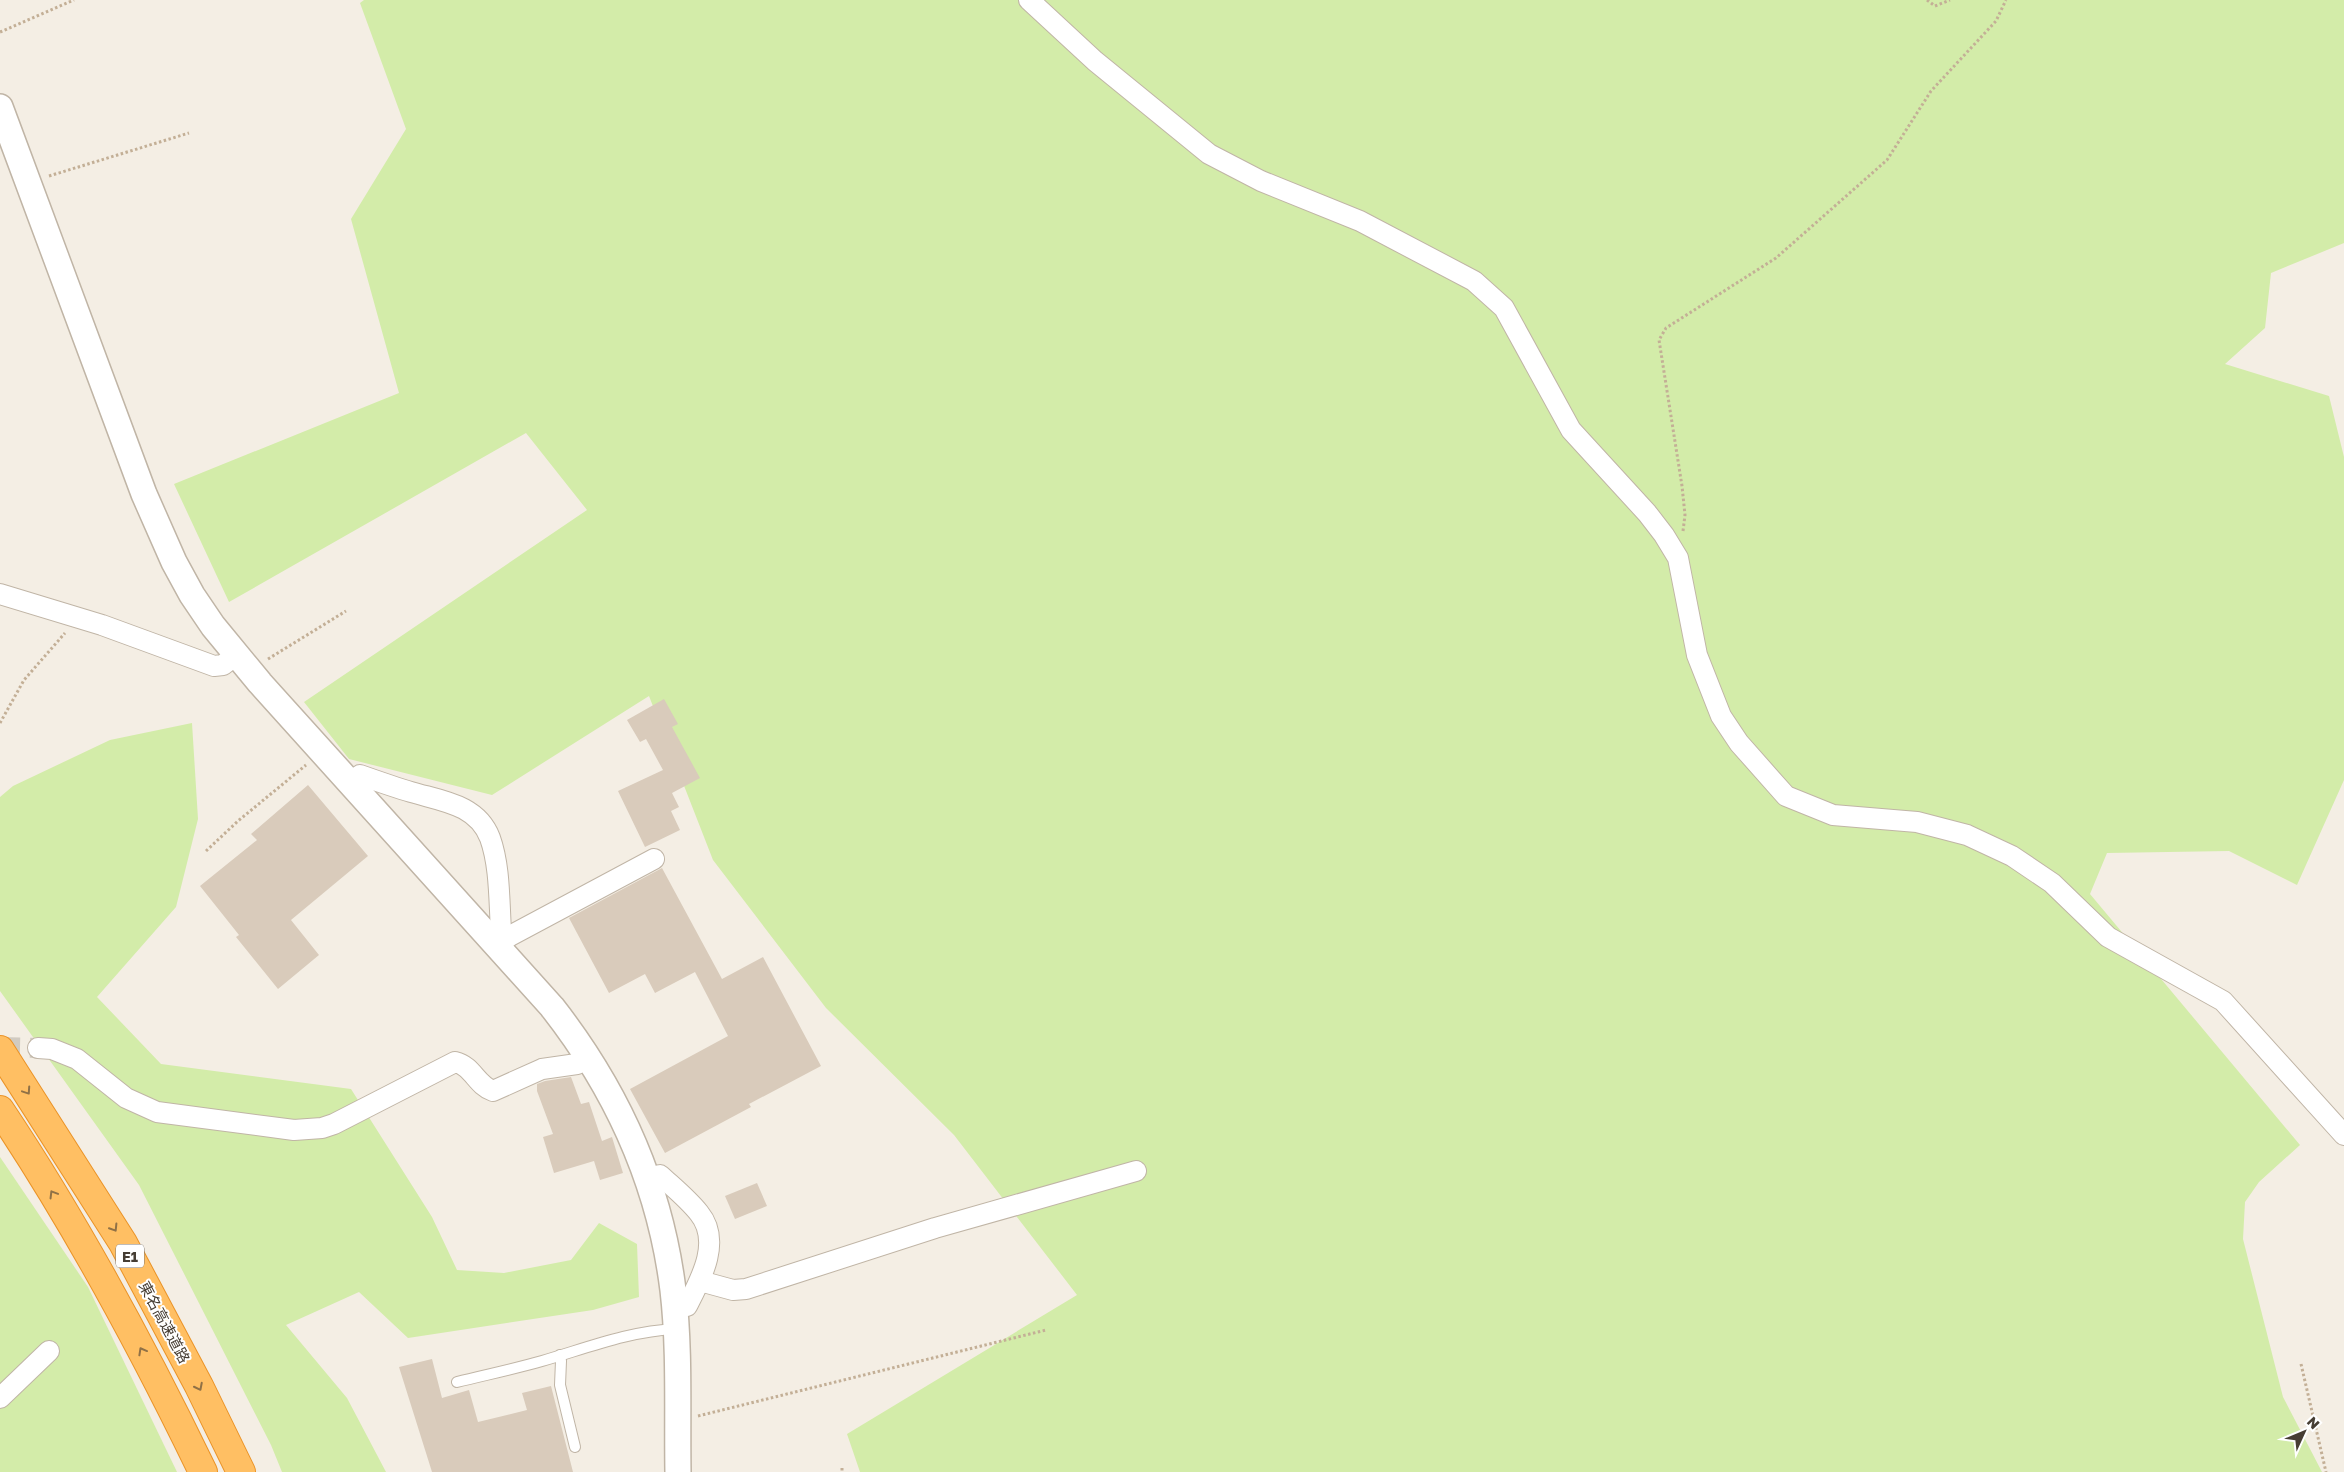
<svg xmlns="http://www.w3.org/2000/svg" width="2344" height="1472" font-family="'Golos Text','Noto Sans JP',sans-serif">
<rect width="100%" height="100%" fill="#f4eee4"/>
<!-- green -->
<g fill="#d3eca9">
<path d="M364 0H2344V243L2271 273 2265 328 2225 364 2329 396 2344 457V780L2297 885 2229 851 2107 853 2090 894 2300 1145 2259 1182 2245 1202 2243 1239 2283 1397 2322 1472H860L847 1434 1077 1295 954 1135 826 1008 713 860 649 696 492 795 349 759 304 702 587 510 526 433 229 602 174 484 399 393 351 219 406 129 360 3Z"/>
<path d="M192 723 198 819 176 907 97 997 161 1064 351 1089 432 1217 457 1270 504 1273 571 1260 599 1223 637 1244 639 1297 593 1310 408 1338 359 1292 286 1325 347 1398 386 1472H282L271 1445 139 1185 0 991V797L13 786 110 740Z"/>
<path d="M0 1157 88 1287 177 1472H0Z"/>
</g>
<!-- building -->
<g fill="#d9cbbb">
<path d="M664 699 678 724 672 727 700 778 672 793 679 807 671 811 680 830 645 847 618 791 663 770 646 739 640 742 627 720Z"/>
<path d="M308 785 368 856 291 920 319 955 278 989 236 937 239 935 200 886 257 840 251 834Z"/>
<path d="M662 868 722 979 763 957 821 1066 749 1104 751 1107 665 1153 630 1089 728 1036 695 972 655 993 645 974 609 993 569 918Z"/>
<path d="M571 1077 581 1104 589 1102 602 1141 612 1137 623 1173 600 1180 594 1161 554 1173 543 1137 553 1134 537 1091V1084L545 1081Z"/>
<path d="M757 1183 767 1206 735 1219 725 1196Z"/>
<path d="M432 1359 442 1398 469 1390 478 1422 527 1410 522 1393 551 1386 573 1472H432L399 1367Z"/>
</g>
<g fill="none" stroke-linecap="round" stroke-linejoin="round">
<!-- minor-tunnel -->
<path stroke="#d1cbc1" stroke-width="20" stroke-dasharray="20 10" stroke-linecap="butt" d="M0 1047 38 1048"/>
<defs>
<g id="service">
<path d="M560 1355 561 1361 560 1385 575 1447"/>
<path d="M457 1382C485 1375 514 1369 542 1361 587 1348 629 1331 676 1329"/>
</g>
<g id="minor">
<path d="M1029 0 1095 61 1209 154 1261 181 1360 221 1474 281 1504 308 1571 430 1647 513 1664 535 1678 558 1697 655 1721 716 1739 743 1786 796 1833 815 1917 822 1967 835 2012 856 2052 883 2108 937 2223 1001 2344 1135"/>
<path d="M0 594 102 625 214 666 223 665 236 655"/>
<path d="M350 783 360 775C377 781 394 787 411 792 441 801 477 804 490 838 500 866 499 900 501 930L508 937"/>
<path d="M499 946 508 937 654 859"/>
<path d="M38 1048 52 1049 77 1059 126 1098 157 1112 294 1130 322 1128 334 1124 455 1062C473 1066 476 1085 493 1091L542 1069 577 1064 589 1057"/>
<path d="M648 1179 660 1175C673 1187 688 1199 699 1213 722 1241 701 1279 687 1306L675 1307"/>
<path d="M700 1281 733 1290 746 1289 935 1228 1136 1171"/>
<path d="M0 1398 49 1351"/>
</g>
<path id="tertiary" d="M0 107 144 494 174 562 192 595 213 626 260 683 552 1007C617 1090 660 1185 673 1290 680 1350 677 1412 678 1472"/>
<g id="motorway">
<path d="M0 1050 123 1243 199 1386 241 1472"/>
<path d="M0 1110C77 1225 143 1348 203 1472"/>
</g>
</defs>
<!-- service casing -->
<use href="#service" stroke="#c0b5a6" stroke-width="12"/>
<!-- minor casing -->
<use href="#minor" stroke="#c0b5a6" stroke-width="22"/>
<!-- tertiary casing -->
<use href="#tertiary" stroke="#c0b5a6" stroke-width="28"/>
<!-- motorway casing -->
<use href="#motorway" stroke="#ea9327" stroke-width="30"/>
<!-- path -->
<g stroke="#c3af96" stroke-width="3" stroke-dasharray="2.5 2.5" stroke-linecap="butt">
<path d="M1927 0 1935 6 1950 0"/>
<path d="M0 32 74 0"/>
<path d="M49 176 189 133"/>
<path d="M1683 531 1685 515 1682 486 1659 340 1666 328 1776 258 1887 160 1931 91 1996 21 2006 0"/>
<path d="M268 659 346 611"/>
<path d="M0 723 24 680 65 633"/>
<path d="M206 851 238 821 306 765"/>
<path d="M2301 1364 2326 1472"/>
<path d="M698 1416 1046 1330"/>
<path d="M842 1468V1472"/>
</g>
<!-- service -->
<use href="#service" stroke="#fff" stroke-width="10"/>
<!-- minor -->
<use href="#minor" stroke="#fff" stroke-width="20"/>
<!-- tertiary -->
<use href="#tertiary" stroke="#fff" stroke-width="25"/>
<!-- motorway -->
<use href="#motorway" stroke="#ffbf63" stroke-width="28"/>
</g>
<!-- one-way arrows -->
<defs><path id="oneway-chevron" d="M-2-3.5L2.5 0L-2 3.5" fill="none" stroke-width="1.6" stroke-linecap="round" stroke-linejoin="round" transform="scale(1.25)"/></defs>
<g stroke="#907146">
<use href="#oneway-chevron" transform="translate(27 1091) rotate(56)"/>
<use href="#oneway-chevron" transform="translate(53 1194) rotate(-121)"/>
<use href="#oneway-chevron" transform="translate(114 1228) rotate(58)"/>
<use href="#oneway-chevron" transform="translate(142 1351) rotate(-119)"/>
<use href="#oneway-chevron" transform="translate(199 1387) rotate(63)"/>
</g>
<g text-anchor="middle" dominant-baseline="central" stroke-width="4" stroke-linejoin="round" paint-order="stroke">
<!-- shield labels -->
<rect fill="#fff" stroke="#7e7770" stroke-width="1" x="116" y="1244.5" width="28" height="23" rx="4"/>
<g font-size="14" font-weight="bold" fill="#463d33">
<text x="130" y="1256">E1</text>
</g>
<!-- street labels -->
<g font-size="15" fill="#463d33" stroke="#fff">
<text transform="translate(165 1322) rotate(62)">東名高速道路</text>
</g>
</g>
<!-- north arrow -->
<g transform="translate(2304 1432) rotate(46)" stroke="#ffffff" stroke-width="4" paint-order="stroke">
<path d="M0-4L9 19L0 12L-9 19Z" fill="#463d33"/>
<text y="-8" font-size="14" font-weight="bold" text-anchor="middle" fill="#463d33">N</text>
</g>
</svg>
